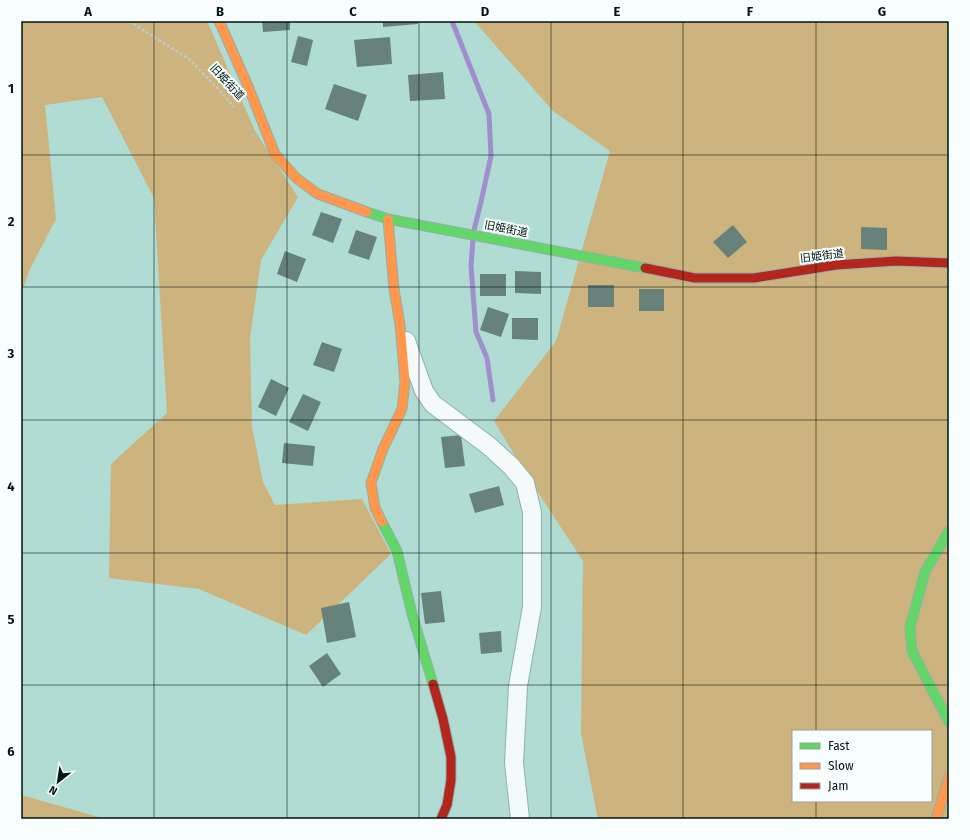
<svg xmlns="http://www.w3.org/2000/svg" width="970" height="840" font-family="'Fira Sans','Noto Sans JP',sans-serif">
<rect width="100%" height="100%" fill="#b0dcd4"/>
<!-- forest -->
<g fill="#cdb37d" fill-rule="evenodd">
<path d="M21 21H207L255 131 298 197 261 260 250 338 252 427 263 482 275 505 362 499 391 554 306 635 199 589 109 578 111 464 167 413 154 198 102 97 45 105 56 219 30 269 21 294Z"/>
<path d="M474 21H949V819H598L581 734 583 561 529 479 494 421 556 341 610 151 553 111ZM793 731H931V801H793Z"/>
<path d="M21 795 106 819H21Z"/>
</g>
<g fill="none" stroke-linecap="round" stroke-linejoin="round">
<!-- stream -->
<g stroke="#a08ece" stroke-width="5">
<path d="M452 21 489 114 491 156 481 202 474 230"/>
<path d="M473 240 471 266 476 332 487 358 493 400"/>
</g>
</g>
<!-- building -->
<g fill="#66827b">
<path d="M262 21H290V30L263 32Z"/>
<path d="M383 21H417L418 24 383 27Z"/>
<path d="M298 36 313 40 307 66 291 62Z"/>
<path d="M390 37 392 64 357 67 354 40Z"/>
<path d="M443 72 445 99 410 101 408 75Z"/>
<path d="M334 84 367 95 358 121 325 109Z"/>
<path d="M321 212 342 219 333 243 312 235Z"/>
<path d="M733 225 747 242 728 258 713 242Z"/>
<path d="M861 227 887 228V250L861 249Z"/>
<path d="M356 230 377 237 369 260 348 253Z"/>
<path d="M285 251 306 259 297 282 277 274Z"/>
<path d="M515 271 541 272V294L515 293Z"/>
<rect x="480" y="274" width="26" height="22"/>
<rect x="588" y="285" width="26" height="22"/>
<rect x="639" y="289" width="25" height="22"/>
<path d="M488 307 509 314 501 337 480 330Z"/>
<path d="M512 318H538V340L512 339Z"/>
<path d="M322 342 342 349 334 372 313 365Z"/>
<path d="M271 379 289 388 276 416 258 407Z"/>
<path d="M303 394 321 402 308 431 289 422Z"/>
<path d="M461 435 465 466 445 468 441 437Z"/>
<path d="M284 443 315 446 313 466 282 463Z"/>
<path d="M499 486 504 505 475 513 469 494Z"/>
<path d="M441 591 445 622 425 624 421 593Z"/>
<path d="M349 602 356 637 327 643 321 608Z"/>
<path d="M501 631 502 652 481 654 479 633Z"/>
<path d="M327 653 341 674 323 687 309 666Z"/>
</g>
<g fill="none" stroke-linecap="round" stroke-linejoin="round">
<defs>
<path id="street" d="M406 341 424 391 433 404 489 446 511 466 525 483 532 512V607L518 686 514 763 520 819"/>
<g id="fast">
<path d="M367 212 388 219 645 268"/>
<path d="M382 522 397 551 412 614 433 684"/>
<path d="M949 531 925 572 910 627 912 651 949 722"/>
</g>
<g id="slow">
<path d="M219 21 248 86 275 154 296 178 318 194 367 212"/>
<path d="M382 522 375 508 371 483 383 449 402 409 405 382 400 324 394 289 388 219"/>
<path d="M936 819 949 777"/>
</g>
<g id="jam">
<path d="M645 268 695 278H754L836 265 896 261 949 263"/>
<path d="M433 684 443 719 451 757V780L447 805 441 819"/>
</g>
</defs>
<!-- street casing -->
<use href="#street" stroke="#8fb2ac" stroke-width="20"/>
<!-- fast casing -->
<use href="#fast" stroke="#8fb2ac" stroke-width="11"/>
<!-- slow casing -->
<use href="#slow" stroke="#8fb2ac" stroke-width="11"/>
<!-- jam casing -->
<use href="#jam" stroke="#8fb2ac" stroke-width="11"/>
<!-- path -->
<path stroke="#becbc9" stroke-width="2.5" stroke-dasharray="3 2" stroke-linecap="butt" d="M129 21 189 59 219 90 234 107"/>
<!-- street -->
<use href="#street" stroke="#f3faf9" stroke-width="18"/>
<!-- fast -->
<use href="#fast" stroke="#63d668" stroke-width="9"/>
<!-- slow -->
<use href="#slow" stroke="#ff974d" stroke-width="9"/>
<!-- jam -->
<use href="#jam" stroke="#b3261e" stroke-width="9"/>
</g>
<!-- grid -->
<path fill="none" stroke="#001411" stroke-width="1" stroke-opacity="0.55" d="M154 21V819M287 21V819M419 21V819M551 21V819M683 21V819M816 21V731M21 155H949M21 287H949M21 420H949M21 553H949M21 685H949M816 801V819"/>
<g text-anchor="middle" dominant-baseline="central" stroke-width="4" stroke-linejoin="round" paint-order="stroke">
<!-- street labels -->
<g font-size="11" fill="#001411" stroke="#f7fefd">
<text transform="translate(227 82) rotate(47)">旧姫街道</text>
<text transform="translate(506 229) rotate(11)">旧姫街道</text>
<text transform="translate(822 256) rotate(-7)">旧姫街道</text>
</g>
</g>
<!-- border -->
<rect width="970" height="840" fill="none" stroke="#f7fefd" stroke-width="44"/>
<!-- legend -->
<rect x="792" y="730" width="140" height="72" fill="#f7fefd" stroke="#94a09f"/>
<rect x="800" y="743" width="20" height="6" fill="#63d668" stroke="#94a09f"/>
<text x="828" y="750" font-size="12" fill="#001411">Fast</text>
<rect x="800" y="763" width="20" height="6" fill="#ff974d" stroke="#94a09f"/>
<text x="828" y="770" font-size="12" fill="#001411">Slow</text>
<rect x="800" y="783" width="20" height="6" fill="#b3261e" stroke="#94a09f"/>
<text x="828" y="790" font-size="12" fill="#001411">Jam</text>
<!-- north arrow -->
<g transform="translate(58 782) rotate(210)" stroke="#f7fefd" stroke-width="3" paint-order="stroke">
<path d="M0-3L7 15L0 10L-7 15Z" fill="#001411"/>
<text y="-6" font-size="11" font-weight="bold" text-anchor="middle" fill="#001411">N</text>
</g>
<rect x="22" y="22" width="926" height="796" fill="none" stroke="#001411" stroke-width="1.5"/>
<g font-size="13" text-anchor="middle" font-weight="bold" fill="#001411">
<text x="88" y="16">A</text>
<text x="220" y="16">B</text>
<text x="353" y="16">C</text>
<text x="485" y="16">D</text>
<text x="617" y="16">E</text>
<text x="750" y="16">F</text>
<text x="882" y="16">G</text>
<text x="11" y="93">1</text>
<text x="11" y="226">2</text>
<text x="11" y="358">3</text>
<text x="11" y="491">4</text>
<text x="11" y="624">5</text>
<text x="11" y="756">6</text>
</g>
</svg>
